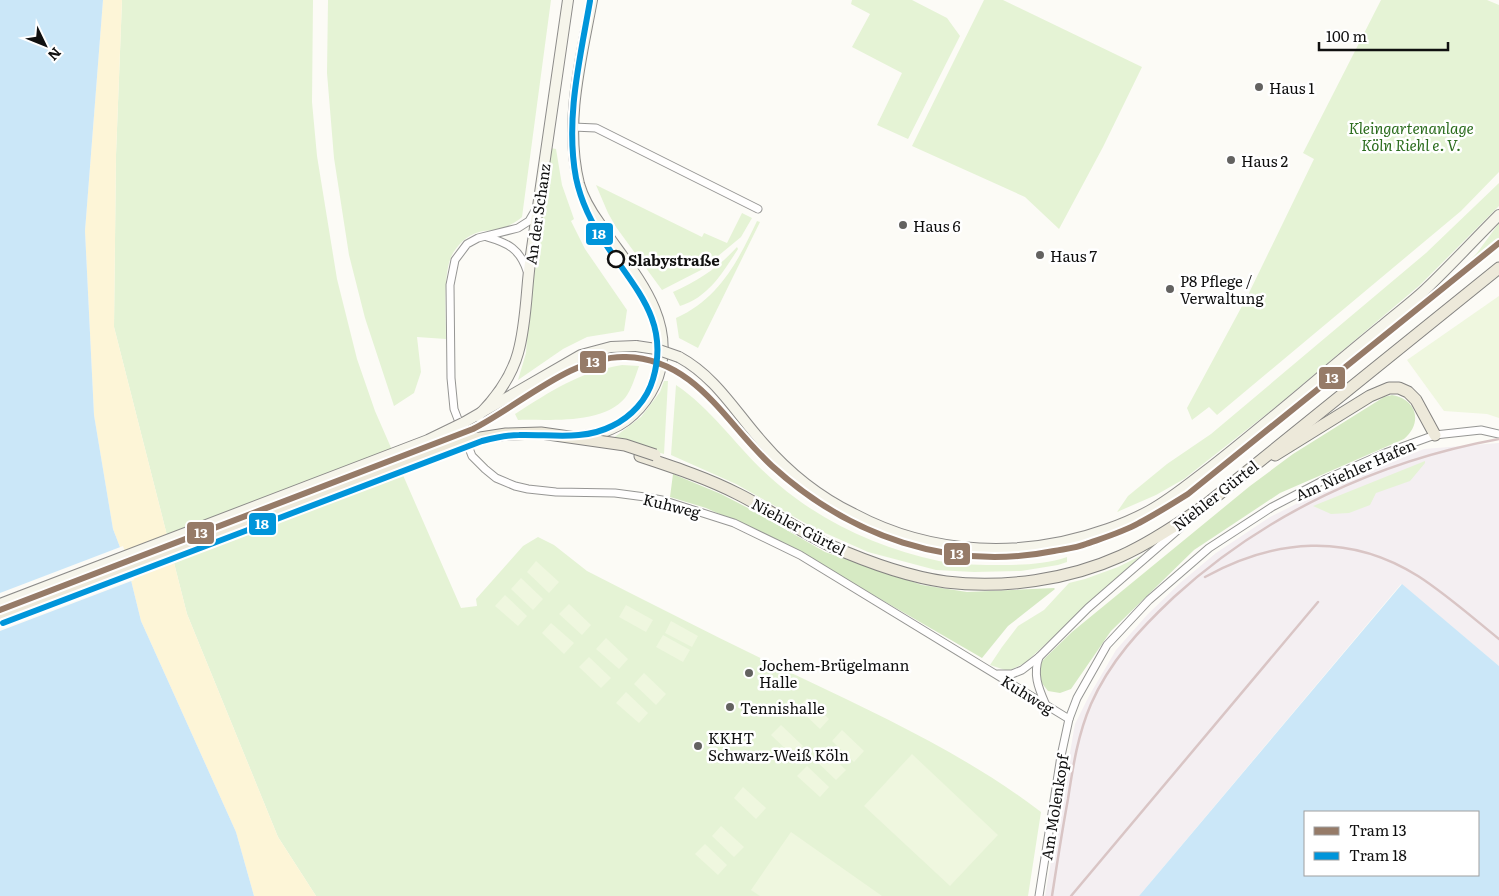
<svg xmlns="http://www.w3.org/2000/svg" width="1499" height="896" font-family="Literata,serif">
<rect width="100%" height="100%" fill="#fcfbf6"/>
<!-- industrial -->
<path fill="#f4eff2" d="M1499 443V666L1401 584 1139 896H1045L1075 724 1089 696 1116 650 1147 615 1180 583 1216 553 1270 517 1320 492 1424 449Z"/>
<!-- green -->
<g fill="#e5f3d5">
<path d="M122 0H313L312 102 317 156 337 279 357 359 375 411 461 608 477 606 476 599 523 546 538 537 554 545 587 571C659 608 731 644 804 679 886 718 969 757 1041 812L1028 896H316L278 837 187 614 114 327 116 155Z"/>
<path d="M328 0H551L522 217C514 224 505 228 494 230 489 231 484 230 479 232 467 235 456 246 451 257 443 276 446 317 446 339L417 337 421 372 414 393 394 406 365 318 349 255 334 158 327 73Z"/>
<path d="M852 0H912L947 18 960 36 908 139 877 125 902 73 852 47 870 14 851 4Z"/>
<path d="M984 0H1003L1142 67 1103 147 1059 229 1025 197 912 146Z"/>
<path d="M1381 0H1487L1499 5V172L1461 211 1217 415 1209 407 1192 420 1187 408 1248 295 1314 159 1303 153Z"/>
<path d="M551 148 556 149 562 185 574 219 571 221 585 249 627 310 624 331 587 337 563 349 518 380 526 353 529 306 538 241H541L538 240Z"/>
<path d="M1499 183V206L1420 285 1278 405 1184 479 1156 495 1117 512 1128 496 1167 464 1211 434 1426 253Z"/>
<path d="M596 185 702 237 704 233 727 243 742 213 752 218 741 237 701 270 662 290 616 227 608 213Z"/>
<path d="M587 208 637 284 634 286 602 242 584 210Z"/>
<path d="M757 221 760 222 698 348 679 338 676 318C719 299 738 261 757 221Z"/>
<path d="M1499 223V239L1462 269 1477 253Z"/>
<path d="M737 247 738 249C723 272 709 297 680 306L673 292C698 281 719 267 737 247Z"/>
<path d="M622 365 639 366C635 377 632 389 625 398 602 425 550 419 518 420L515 414C551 391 579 372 622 365Z"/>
<path d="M664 381H668L664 454 612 439 641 417 660 392Z"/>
<path d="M676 385C715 411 742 455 779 485 824 523 881 549 939 561 960 565 981 565 1003 565 1024 565 1047 564 1067 557V562L1058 565 1021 571 974 572 936 570 868 552 814 528 736 484 671 455Z"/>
<path d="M1425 461V463L1410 481 1376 493 1370 505 1349 513 1331 514 1313 506Z"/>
<path d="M1142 555 1025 663 1008 671 990 665 1002 647 1018 626 1044 610 1069 583 1085 579 1118 567Z"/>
</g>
<!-- forest -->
<g fill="#d6eac3">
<path d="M1392 395C1417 399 1423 423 1404 439L1280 493 1194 550 1111 631 1071 689 1060 693 1048 691 1041 682 1039 672 1042 661 1072 632 1250 486 1293 454 1384 397Z"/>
<path d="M673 474 721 494 748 508 825 552 922 585 967 592 1054 588 1055 589 1008 626 982 658 782 542 706 508 670 497Z"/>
</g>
<!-- sand -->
<path fill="#fdf5d7" d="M103 0H122L116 155 114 327 187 614 278 837 316 896H254L236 832 141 621 128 568 113 529 94 415 85 231Z"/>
<!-- pitch -->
<g fill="#eff7df">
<path d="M1499 296V418L1487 414 1444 411 1407 360Z"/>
<path d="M536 561 559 582 549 593 527 572Z"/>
<path d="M521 578 543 599 533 610 511 589Z"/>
<path d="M505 595 527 616 518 626 495 606Z"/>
<path d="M569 604 591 625 582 635 559 614Z"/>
<path d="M626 605 653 620 646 632 619 617Z"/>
<path d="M671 621 698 636 692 647 665 633Z"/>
<path d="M551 623 574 643 564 654 542 633Z"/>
<path d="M663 635 690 650 683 662 656 647Z"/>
<path d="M606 638 628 659 619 669 596 649Z"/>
<path d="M589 657 611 678 601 688 579 667Z"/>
<path d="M644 673 666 694 656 705 634 684Z"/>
<path d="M626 692 648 713 639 723 616 703Z"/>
<path d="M807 698 829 719 820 729 798 708Z"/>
<path d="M781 725 803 746 793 756 771 735Z"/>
<path d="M842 730 864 751 854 762 832 741Z"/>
<path d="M824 749 846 770 836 780 814 759Z"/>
<path d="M912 754 998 835 950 886 864 806Z"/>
<path d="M807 766 829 787 820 797 797 776Z"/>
<path d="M743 787 766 808 756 819 734 798Z"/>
<path d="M721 826 744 847 734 857 712 836Z"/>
<path d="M791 832 882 896H760L751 890Z"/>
<path d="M705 844 727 865 718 875 695 854Z"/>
</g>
<!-- water -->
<g fill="#cbe7f8" fill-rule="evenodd">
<path d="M0 0H103L85 231 94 415 113 529 128 568 141 621 236 832 254 896H0Z"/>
<path d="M1402 584 1499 666V896H1139ZM1478 812V875H1305V812Z"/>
</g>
<!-- pier -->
<path fill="#fcfbf6" d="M123 546 134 580 0 631V593Z"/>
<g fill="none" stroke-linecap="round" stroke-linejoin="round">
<defs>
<g id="minor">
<path d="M573 127 596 128 758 209"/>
<path d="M536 209 529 221 518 228 478 238 467 244 455 260 450 285 451 378 454 409 472 456 485 469 496 478 515 486 528 489 556 492 615 493 645 497 662 500 734 523 800 555 1069 719"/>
<path d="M487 237C508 243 520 249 527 271"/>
<path d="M1039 657C1033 674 1038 687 1045 703"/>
<path d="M998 674H1012L1022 670 1039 657 1088 608 1180 528"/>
<path d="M1039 896 1061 756 1069 719 1077 698 1107 645 1149 600 1209 548 1272 507 1326 479 1385 453 1435 435 1481 430 1499 434"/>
</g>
<g id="secondary">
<path d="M679 357C716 377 736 413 763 443 788 472 819 497 854 514 933 556 1024 559 1108 529 1122 524 1136 518 1149 511 1171 499 1191 482 1211 467 1243 442 1274 416 1305 390 1330 369 1356 347 1382 326 1396 314 1411 303 1425 290 1450 266 1474 240 1499 215"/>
<path d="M478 416C496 398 511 378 518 353 527 321 526 287 531 255 543 170 555 85 568 0"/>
<path d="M463 423 581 355 611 347 636 346"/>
<path d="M578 438C588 435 601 434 611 429 633 420 650 399 658 377 678 317 631 271 600 224 592 213 583 198 579 184 564 123 581 60 592 0"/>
</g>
<g id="primary">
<path d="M1275 455 1370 396 1389 388H1399L1408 392 1416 400 1435 435"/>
<path d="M640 456C673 467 707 478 738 494 770 510 799 531 831 546 865 561 910 577 946 582 1003 589 1068 580 1121 556 1152 542 1180 523 1208 503L1499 268"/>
</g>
</defs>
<!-- minor casing -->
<use href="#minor" stroke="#969694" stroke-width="9"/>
<!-- secondary casing -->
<use href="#secondary" stroke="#8d8c8a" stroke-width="12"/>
<!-- primary casing -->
<use href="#primary" stroke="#848381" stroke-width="13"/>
<!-- minor -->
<use href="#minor" stroke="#fffefe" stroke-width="7"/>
<!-- secondary -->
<use href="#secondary" stroke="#f6f5eb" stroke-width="10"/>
<!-- primary -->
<use href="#primary" stroke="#ede9da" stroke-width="11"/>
<!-- rail -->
<g stroke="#d9c5c5" stroke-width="2.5">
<path d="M1205 577C1274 539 1348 532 1418 576 1446 594 1473 618 1499 639"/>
<path d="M1052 896C1057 864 1062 831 1068 799 1073 766 1078 734 1091 704 1110 661 1140 629 1174 597 1265 514 1378 461 1499 439"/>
<path d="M1071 896 1318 602"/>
</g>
<defs>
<g id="secondary-bridge">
<path d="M636 346 656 349 679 357"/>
<path d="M0 604 428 440 463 423"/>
</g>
<path id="primary-bridge" d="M0 619 474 439 506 434 541 433 625 445 655 455"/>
</defs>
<!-- secondary-bridge casing -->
<use href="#secondary-bridge" stroke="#8d8c8a" stroke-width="12" stroke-linecap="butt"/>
<!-- primary-bridge casing -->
<use href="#primary-bridge" stroke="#848381" stroke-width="13" stroke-linecap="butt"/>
<!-- secondary-bridge -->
<use href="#secondary-bridge" stroke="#f6f5eb" stroke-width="10"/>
<!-- primary-bridge -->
<use href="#primary-bridge" stroke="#ede9da" stroke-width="11"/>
<defs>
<path id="tram-1" d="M0 610 473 429C519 406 573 355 626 357 696 359 726 424 772 466 849 536 950 572 1054 551 1064 549 1076 548 1086 544 1103 538 1123 532 1139 523 1156 514 1172 504 1188 494L1499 243"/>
<path id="tram-2" d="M3 623 482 441C494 438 506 435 519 435 550 434 583 441 612 426 631 417 647 400 653 379 670 322 636 290 607 246 593 226 581 202 576 178 565 119 580 59 590 1"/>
</defs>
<!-- tram-1 casing -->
<use href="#tram-1" stroke="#fff" stroke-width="10"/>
<!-- tram-2 casing -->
<use href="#tram-2" stroke="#fff" stroke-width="10"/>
<!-- tram-1 -->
<use href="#tram-1" stroke="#967b68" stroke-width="6"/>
<!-- tram-2 -->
<use href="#tram-2" stroke="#0095da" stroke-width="6"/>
</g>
<!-- markers -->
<g fill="#636260" stroke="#fff" stroke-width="2">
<circle cx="1259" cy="87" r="5"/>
<circle cx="1231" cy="160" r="5"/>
<circle cx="903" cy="225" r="5"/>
<circle cx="1040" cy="255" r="5"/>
<circle cx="1170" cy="289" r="5"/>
<circle cx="749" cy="673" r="5"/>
<circle cx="730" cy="707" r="5"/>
<circle cx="698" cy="746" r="5"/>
</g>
<circle fill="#fff" stroke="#101010" stroke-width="2.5" cx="616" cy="259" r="8"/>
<g text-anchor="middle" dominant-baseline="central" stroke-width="5" stroke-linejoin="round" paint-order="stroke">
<!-- poi labels -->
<g font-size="15" fill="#101010" stroke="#fff" text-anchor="start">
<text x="1269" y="87">Haus 1</text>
<text x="1241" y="160">Haus 2</text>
<text x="913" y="225">Haus 6</text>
<text x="1050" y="255">Haus 7</text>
<text x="1180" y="280">P8 Pflege /<tspan x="1180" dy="17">Verwaltung</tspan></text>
<text x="759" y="664">Jochem-Brügelmann<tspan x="759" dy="17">Halle</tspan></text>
<text x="740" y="707">Tennishalle</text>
<text x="708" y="737">KKHT<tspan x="708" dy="17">Schwarz-Weiß Köln</tspan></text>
</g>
<!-- park labels -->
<g font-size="15" font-style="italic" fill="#2b6c1d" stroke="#fff">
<text x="1411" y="127">Kleingartenanlage<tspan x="1411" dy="17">Köln Riehl e. V.</tspan></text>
</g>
<!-- street labels -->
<g font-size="15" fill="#101010" stroke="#fff">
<text transform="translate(537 214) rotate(-82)">An der Schanz</text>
<text transform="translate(1355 469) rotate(-24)">Am Niehler Hafen</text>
<text transform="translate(1215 495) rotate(-38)">Niehler Gürtel</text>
<text transform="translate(672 505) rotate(14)">Kuhweg</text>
<text transform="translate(799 526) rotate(28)">Niehler Gürtel</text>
<text transform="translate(1028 694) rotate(32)">Kuhweg</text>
<text transform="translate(1054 807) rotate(-81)">Am Molenkopf</text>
</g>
<!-- stop labels -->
<g font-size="15" font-weight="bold" fill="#101010" stroke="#fff" text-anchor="start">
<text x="628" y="259">Slabystraße</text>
</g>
</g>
<g stroke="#fff" stroke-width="2">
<rect x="585" y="222" width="29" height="24" rx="5" fill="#0095da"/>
<rect x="579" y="350" width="28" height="24" rx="5" fill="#967b68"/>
<rect x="1318" y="366" width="28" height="24" rx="5" fill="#967b68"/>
<rect x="248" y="512" width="29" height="24" rx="5" fill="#0095da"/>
<rect x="186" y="521" width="29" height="24" rx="5" fill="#967b68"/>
<rect x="943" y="542" width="28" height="24" rx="5" fill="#967b68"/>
</g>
<g font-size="14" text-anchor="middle" font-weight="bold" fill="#fff">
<text x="599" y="239">18</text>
<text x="593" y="367">13</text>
<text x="1332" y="383">13</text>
<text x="262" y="529">18</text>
<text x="201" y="538">13</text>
<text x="957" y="559">13</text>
</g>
<!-- legend -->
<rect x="1304" y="811" width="175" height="65" fill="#ffffff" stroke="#9f9f9f"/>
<rect x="1314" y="827" width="25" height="8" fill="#967b68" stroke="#9f9f9f"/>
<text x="1349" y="836" font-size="15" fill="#101010">Tram 13</text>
<rect x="1314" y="852" width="25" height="8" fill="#0095da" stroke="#9f9f9f"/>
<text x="1349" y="861" font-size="15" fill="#101010">Tram 18</text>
<!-- north arrow -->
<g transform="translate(45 45) rotate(133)" stroke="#ffffff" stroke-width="4" paint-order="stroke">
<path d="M0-4L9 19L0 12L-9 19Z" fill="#101010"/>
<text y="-8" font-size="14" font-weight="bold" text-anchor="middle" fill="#101010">N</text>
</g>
<!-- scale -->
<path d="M1319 42v8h129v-8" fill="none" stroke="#101010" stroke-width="2.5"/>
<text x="1326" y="42" font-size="15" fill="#101010" stroke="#ffffff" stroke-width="4" paint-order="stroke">100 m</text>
</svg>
